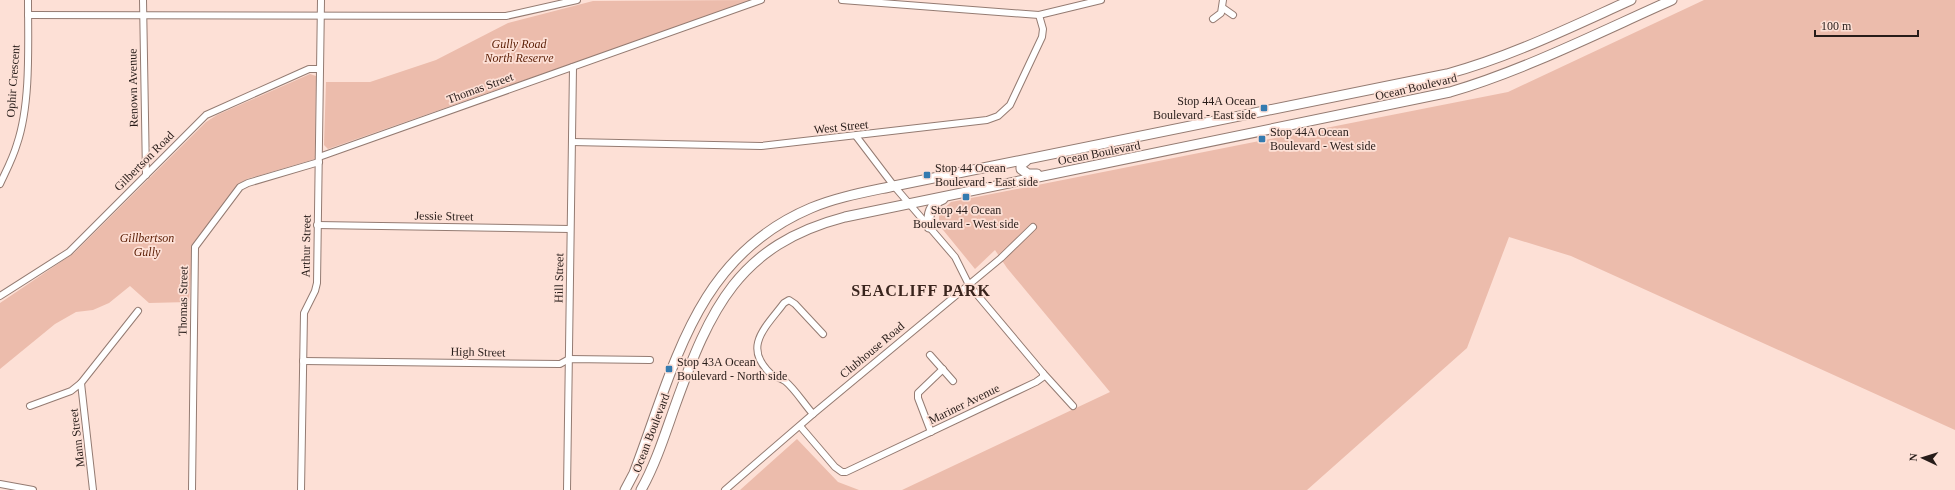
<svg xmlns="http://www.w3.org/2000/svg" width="1955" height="490" font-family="Georgia,serif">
<rect width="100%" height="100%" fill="#fde0d6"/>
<!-- green -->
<g fill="#ecbcac">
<path d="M753 0 328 149 324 145 326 82H370L436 60 508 23 593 1Z"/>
<path d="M1704 0H1955V430L1571 256 1509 237 1467 348 1307 490H902L1110 392 1007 268 995 250 975 269 939 225V213L951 202 1508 92Z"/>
<path d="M310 74 316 76V79L315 159 247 179 236 187 193 244 189 302 149 303 130 286 109 303 93 310 76 312 55 324 0 369V303L74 253 206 122 217 115Z"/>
<path d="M797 439 838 482 859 490H740Z"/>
</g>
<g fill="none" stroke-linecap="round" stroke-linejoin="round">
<defs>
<g id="street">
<path d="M143 0 146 175"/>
<path d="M842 0 1039 15 1101 0"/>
<path d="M1223 8 1233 15"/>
<path d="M28 15 506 16 577 0"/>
<path d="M1213 19 1221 13 1223 0"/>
<path d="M572 142 761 146 987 120 998 116 1010 105 1042 37 1043 29 1039 15"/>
<path d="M319 157 761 0"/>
<path d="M0 184C6 171 13 158 17 144 31 103 28 43 28 0"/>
<path d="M317 225 570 229"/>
<path d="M0 296 69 252 206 115 300 73 309 69H320"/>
<path d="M930 355 953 381"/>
<path d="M303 361 560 364 569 359 650 360"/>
<path d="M1043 373 1073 406"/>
<path d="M81 383 138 311"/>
<path d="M30 406 71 391 81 383 93 490"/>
<path d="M813 414C804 404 795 389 785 381 781 378 775 377 771 374 742 347 765 328 784 303L789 300 795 304 823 334"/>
<path d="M800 426 835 467 842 472H846L1036 382 1043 377V373L969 285 955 257 894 186 856 136"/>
<path d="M931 432 918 398V393L943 369"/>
<path d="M0 484 33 490"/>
<path d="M192 490 195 247 240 187 248 183 319 162"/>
<path d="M301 490 304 313 315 291 317 283 321 0"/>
<path d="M567 490 573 67"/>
<path d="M725 490 813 414 1001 258 1033 227"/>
</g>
<g id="primary">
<path d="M1026 161 1021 165V169L1028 174H1037"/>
<path d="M929 227C928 214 930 204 943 199"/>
<path d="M625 490 634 473C675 366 695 257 811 208 837 197 866 192 894 186L1447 74C1510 57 1571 27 1631 0"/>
<path d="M641 490C656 463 665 434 675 406 710 309 738 245 845 217L1450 92C1525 70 1600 32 1672 0"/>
</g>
</defs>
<!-- street casing -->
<use href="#street" stroke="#947b72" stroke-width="8"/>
<!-- primary casing -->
<use href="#primary" stroke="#947b72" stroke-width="11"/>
<!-- street -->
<use href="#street" stroke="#fff" stroke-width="6"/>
<!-- primary -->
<use href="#primary" stroke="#fff" stroke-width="9"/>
</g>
<!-- markers -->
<g fill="#347bb0" stroke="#fde0d6" stroke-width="1.5">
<rect x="1260" y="104" width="8" height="8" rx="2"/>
<rect x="1258" y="135" width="8" height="8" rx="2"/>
<rect x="923" y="171" width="8" height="8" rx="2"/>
<rect x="962" y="193" width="8" height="8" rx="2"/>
<rect x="665" y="365" width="8" height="8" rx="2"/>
</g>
<g text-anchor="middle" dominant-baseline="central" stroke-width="3.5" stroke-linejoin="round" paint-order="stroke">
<!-- park labels -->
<g font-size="12" font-style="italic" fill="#5b1d04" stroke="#fde0d6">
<text x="519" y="44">Gully Road<tspan x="519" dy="14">North Reserve</tspan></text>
<text x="147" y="238">Gillbertson<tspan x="147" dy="14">Gully</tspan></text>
</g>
<!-- street labels -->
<g font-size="12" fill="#271c19" stroke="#fde0d6">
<text transform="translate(13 81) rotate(-86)">Ophir Crescent</text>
<text transform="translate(1416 87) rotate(-13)">Ocean Boulevard</text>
<text transform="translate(133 88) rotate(-91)">Renown Avenue</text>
<text transform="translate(480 88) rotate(-20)">Thomas Street</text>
<text transform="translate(841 127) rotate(-6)">West Street</text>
<text transform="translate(1099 153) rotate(-11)">Ocean Boulevard</text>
<text transform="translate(144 161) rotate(-45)">Gilbertson Road</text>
<text transform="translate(444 216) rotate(1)">Jessie Street</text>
<text transform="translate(306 246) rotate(-89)">Arthur Street</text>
<text transform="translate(559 278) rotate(-89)">Hill Street</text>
<text transform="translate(183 301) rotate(-89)">Thomas Street</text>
<text transform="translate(872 350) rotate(-40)">Clubhouse Road</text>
<text transform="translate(478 352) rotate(1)">High Street</text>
<text transform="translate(964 404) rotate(-26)">Mariner Avenue</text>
<text transform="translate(651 433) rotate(-69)">Ocean Boulevard</text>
<text transform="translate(77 438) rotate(-97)">Mann Street</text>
</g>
<!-- poi labels -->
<g font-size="12" fill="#271c19" stroke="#fde0d6" text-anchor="start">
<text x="1256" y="101" text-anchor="end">Stop 44A Ocean<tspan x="1256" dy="14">Boulevard - East side</tspan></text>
<text x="1270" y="132">Stop 44A Ocean<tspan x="1270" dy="14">Boulevard - West side</tspan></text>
<text x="935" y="168">Stop 44 Ocean<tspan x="935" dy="14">Boulevard - East side</tspan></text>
<text x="966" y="210" text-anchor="middle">Stop 44 Ocean<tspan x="966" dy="14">Boulevard - West side</tspan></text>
<text x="677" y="362">Stop 43A Ocean<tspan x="677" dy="14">Boulevard - North side</tspan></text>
</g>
<!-- district labels -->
<g font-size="16" font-weight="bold" letter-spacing="1" fill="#39241d" stroke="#fde0d6">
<text x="921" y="290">SEACLIFF PARK</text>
</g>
</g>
<!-- north arrow -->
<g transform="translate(1923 458) rotate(274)" stroke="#fde0d6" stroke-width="3" paint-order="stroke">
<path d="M0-3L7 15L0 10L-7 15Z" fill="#271c19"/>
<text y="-6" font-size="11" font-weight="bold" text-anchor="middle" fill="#271c19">N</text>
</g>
<!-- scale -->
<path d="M1815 30v6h103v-6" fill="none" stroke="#271c19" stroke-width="2"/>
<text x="1821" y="30" font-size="12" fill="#271c19" stroke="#fde0d6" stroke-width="3" paint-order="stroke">100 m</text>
</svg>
